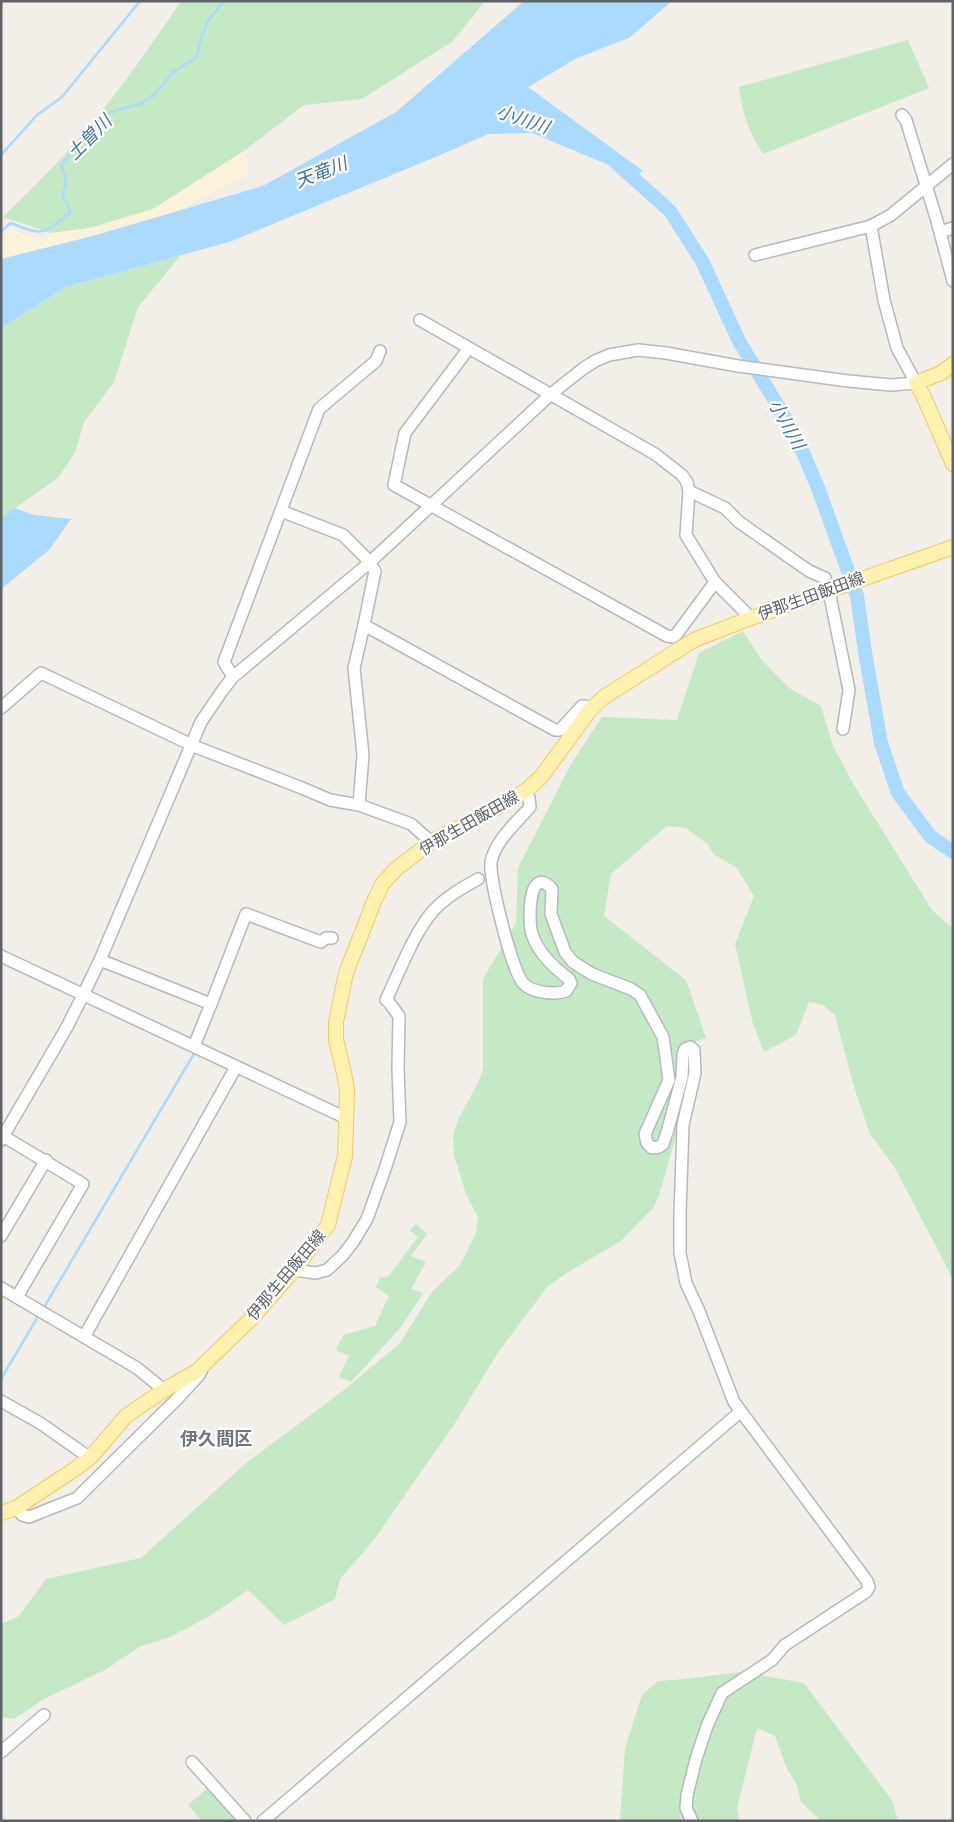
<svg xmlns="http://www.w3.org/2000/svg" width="954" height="1822" font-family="'Space Grotesk','Noto Sans JP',sans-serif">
<rect width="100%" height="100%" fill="#f1efe8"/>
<!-- green -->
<g fill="#c5e8c5">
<path d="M181 1H485L453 41 362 99 304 105 244 151 153 209 90 228 51 233 3 217C31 190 58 163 83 134 119 92 150 47 181 1Z"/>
<path d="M908 40 929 88 763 154C749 134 742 111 739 87Z"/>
<path d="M181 255 138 307 114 382 84 422 75 452 58 478 1 518V328L65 287Z"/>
<path d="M743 631 761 659 789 688 821 706 833 746 854 785 932 910 953 929V1279L894 1166 870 1134 854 1087 835 1015 823 1005 809 1002 796 1035 764 1052 753 1024 735 944 754 896 736 867 714 855 708 844 686 828 667 826 611 874 604 916 686 980 706 1038 696 1041 680 1122 659 1195 653 1208 621 1241 570 1271 547 1287 499 1351 455 1423 373 1541 340 1579 335 1599 284 1625 248 1590 208 1617 170 1637 139 1647 105 1670 44 1699 14 1719 1 1717V1624L18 1617 46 1579 141 1558 245 1464 344 1390 400 1343 432 1292 460 1265 476 1233 478 1217 466 1194 454 1155 453 1136 459 1118 478 1083 483 1070V979L516 923 518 868 571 764 602 717 677 720 699 653Z"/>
<path d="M416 1224 427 1234 411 1256 426 1262 411 1289 423 1293 401 1327 351 1382 339 1377 349 1356 336 1350 343 1335 375 1326 389 1296 376 1287 380 1277H388L418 1237 410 1230Z"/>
<path d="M740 1672 804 1683 892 1800 898 1821H821L801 1802 796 1783 787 1769 775 1736 757 1728 737 1808 739 1821H620L625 1748 642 1695 658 1681 687 1679Z"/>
<path d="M212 1784 245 1821H202L188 1805Z"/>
</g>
<!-- sand -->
<path fill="#fbf3d9" d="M244 151 248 174 178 211 89 237 1 259V238L11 230 37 240 51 233 90 228 153 209Z"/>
<!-- water -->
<g fill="#aadaff">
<path d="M524 1H672L629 38 577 58 528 87 643 171 635 176 532 133 488 134 450 151 229 242 65 287 1 328V259L89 237 263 186 396 112Z"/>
<path d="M14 508 34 515 71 519 49 550 1 589V518Z"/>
</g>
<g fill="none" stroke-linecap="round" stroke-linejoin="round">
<!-- stream -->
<g stroke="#aadaff" stroke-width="2.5">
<path d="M1 155 37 115 62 97 140 1"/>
<path d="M1 231 11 223C44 237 42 234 70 213L68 204 63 198 66 178 61 165 108 113 142 103 155 94 173 72 197 57 201 38 208 21 224 1"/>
<path d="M43 1309 195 1052"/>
<path d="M1 1379 40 1313"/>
</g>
<!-- river -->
<path stroke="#aadaff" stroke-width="14" d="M613 160 670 211 702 261 739 341 796 436 818 488 857 596 865 652 881 743 898 793 930 836 953 852"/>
<defs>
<g id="minor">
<path d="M902 115 906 120 937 221 953 281"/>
<path d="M940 232 953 228"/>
<path d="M755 255 871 226 891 215 953 164"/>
<path d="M420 320 655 454 682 475 687 482 689 491 686 535 715 582 751 618"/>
<path d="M469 348 405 433 394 485 667 636 673 637 676 635 715 582"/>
<path d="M689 491 725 508 739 522 809 571 825 578 827 591"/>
<path d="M281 511 343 535 365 557 375 571 364 625 354 668 363 755 359 805"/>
<path d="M830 596 849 690 843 729"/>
<path d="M364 625 555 730H560L582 706H585L590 710"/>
<path d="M233 677 224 662 319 409 376 361 380 351"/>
<path d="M1 708 41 673 196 747 302 788 330 800 359 805 411 824 431 842"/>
<path d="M529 798 530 807C516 823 495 841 491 862 489 879 512 971 523 983 532 993 555 995 566 991L571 983 569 979C553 967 538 953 532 934 528 921 528 863 552 889L551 914 565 952 573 962 592 974 631 989 640 995 663 1037 669 1080 645 1134 647 1143 652 1148 659 1147 663 1144 668 1129 682 1077 683 1054 685 1049 690 1047 694 1050 695 1073 683 1125 680 1214V1253L686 1283 699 1311 734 1402 867 1581 869 1587 866 1592 785 1645 772 1660 722 1693 707 1726 696 1759 687 1795 686 1808 692 1821"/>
<path d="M1 956 346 1118"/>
<path d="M100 960 211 1004 194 1046"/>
<path d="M211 1004 246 914 321 942 326 938H332"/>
<path d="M3 1136 83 1184 17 1297"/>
<path d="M1 1140 67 1027 84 993 100 960 201 722 222 691 233 677 369 563 551 394 584 368 595 361 609 355 638 350 666 353 738 366 848 381 891 385 916 383 897 348 884 300 871 226"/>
<path d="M1 1236 46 1160"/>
<path d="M294 1270 316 1273 327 1270 343 1255 353 1242 367 1219 385 1169 400 1122 398 1068 399 1016 388 1001 386 1000C398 975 415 930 434 910 446 897 462 888 478 879"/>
<path d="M1 1288 137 1368 164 1390"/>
<path d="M84 1337 236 1067"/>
<path d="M1 1401 40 1423 90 1458"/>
<path d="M16 1508 22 1515 29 1517 77 1498 178 1398 199 1375 202 1369"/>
<path d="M1 1752 44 1715"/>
<path d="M192 1762 245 1821"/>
<path d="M263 1821 740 1412"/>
</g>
<g id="major">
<path d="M953 364 941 373 916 383 923 395 953 464"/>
<path d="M1 1513 16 1508 72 1471 90 1458 126 1416 164 1390 197 1371 252 1318 294 1270 328 1225 345 1156 346 1125 347 1090 344 1073 336 1040V1022L346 973 375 899 383 883 396 869 431 842 506 803 528 789 541 777 590 710 604 697 694 640 751 618 953 547"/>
</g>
</defs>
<!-- minor casing -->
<use href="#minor" stroke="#b5b8bc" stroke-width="14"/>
<!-- major casing -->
<use href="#major" stroke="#f2c960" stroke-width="16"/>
<!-- minor -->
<use href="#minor" stroke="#fff" stroke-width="11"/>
<!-- major -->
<use href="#major" stroke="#fff2af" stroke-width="14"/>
</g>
<g text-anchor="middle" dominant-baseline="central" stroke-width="4.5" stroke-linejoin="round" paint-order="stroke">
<!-- street labels -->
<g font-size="16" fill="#5f6368" stroke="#fff">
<text transform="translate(811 596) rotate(-20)">伊那生田飯田線</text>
<text transform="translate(469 823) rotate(-30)">伊那生田飯田線</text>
<text transform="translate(286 1275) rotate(-50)">伊那生田飯田線</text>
</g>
<!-- water labels -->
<g font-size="18" font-style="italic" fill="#4174aa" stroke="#fff">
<text transform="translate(523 119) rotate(19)">小川川</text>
<text transform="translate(89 137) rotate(-45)">土曽川</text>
<text transform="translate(321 172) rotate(-21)">天竜川</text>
<text transform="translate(787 424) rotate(61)">小川川</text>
</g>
<!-- neighbourhood labels -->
<g font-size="18" font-weight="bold" fill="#70757a" stroke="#fff">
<text x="216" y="1438">伊久間区</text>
</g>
</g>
<!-- border -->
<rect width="954" height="1822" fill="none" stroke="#5f6368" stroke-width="5"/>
</svg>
